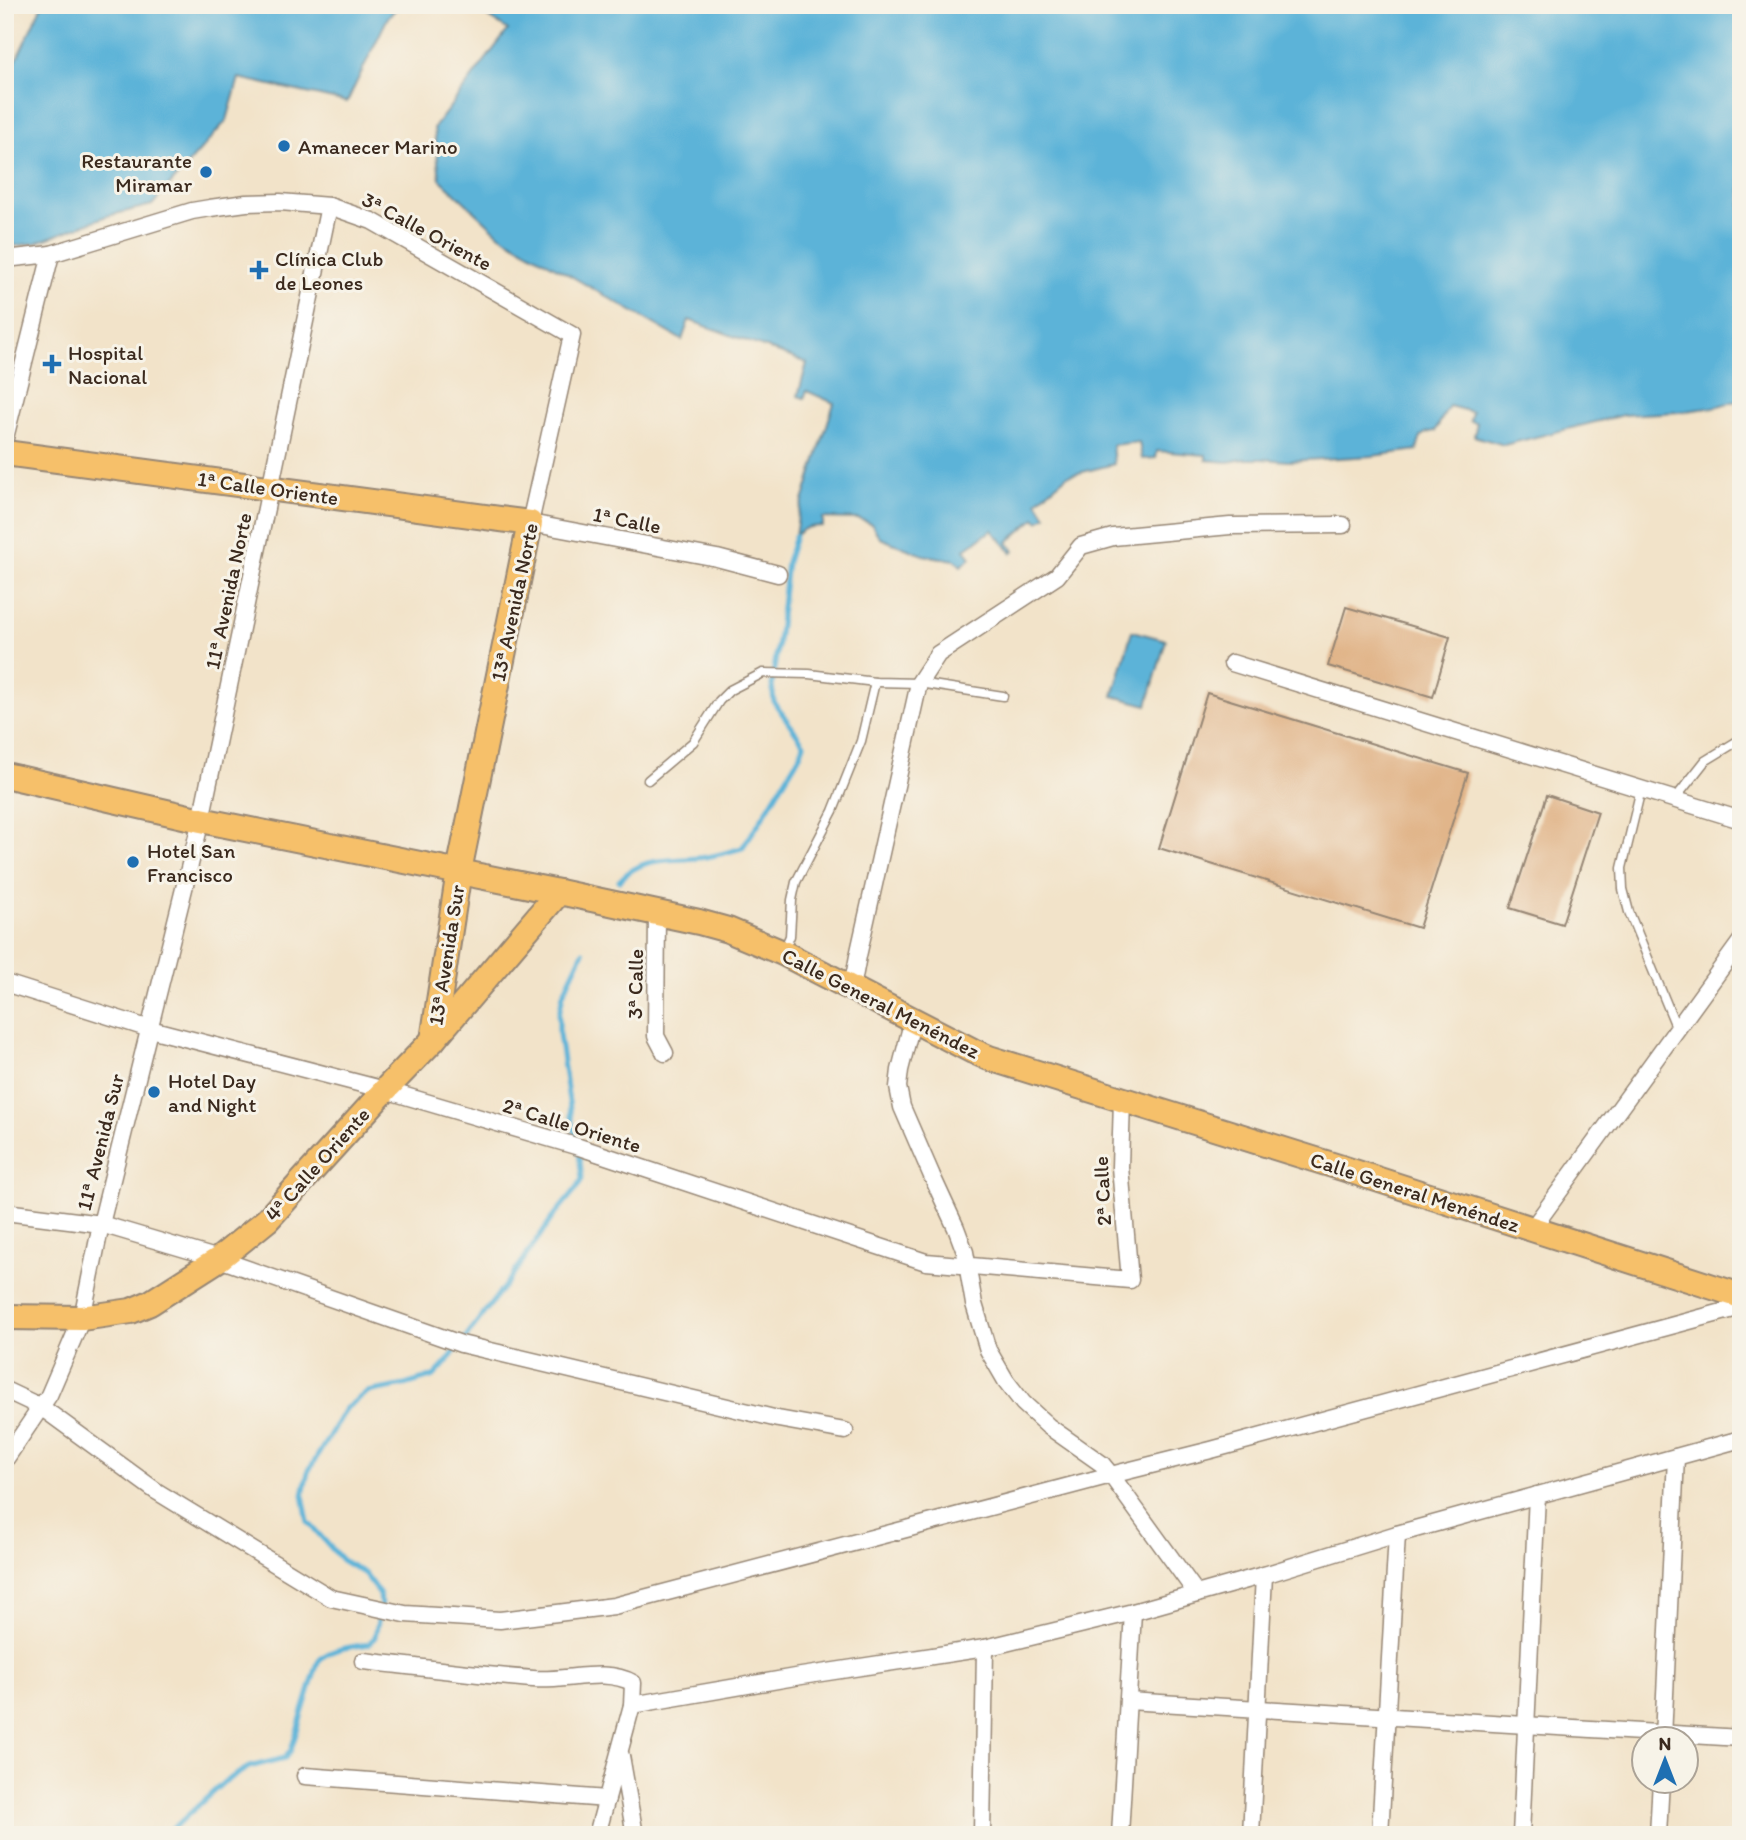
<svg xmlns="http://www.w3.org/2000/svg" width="1746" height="1840" font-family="Itim,sans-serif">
<rect width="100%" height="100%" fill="#f7f3e8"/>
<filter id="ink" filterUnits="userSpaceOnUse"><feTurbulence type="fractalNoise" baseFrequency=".0143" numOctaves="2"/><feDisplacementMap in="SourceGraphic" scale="14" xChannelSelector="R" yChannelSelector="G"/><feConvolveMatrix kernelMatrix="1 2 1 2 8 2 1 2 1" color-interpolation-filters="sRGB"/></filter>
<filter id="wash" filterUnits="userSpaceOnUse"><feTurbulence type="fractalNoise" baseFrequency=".00686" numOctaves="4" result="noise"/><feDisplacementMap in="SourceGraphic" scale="28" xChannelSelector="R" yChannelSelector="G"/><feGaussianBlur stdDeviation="1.57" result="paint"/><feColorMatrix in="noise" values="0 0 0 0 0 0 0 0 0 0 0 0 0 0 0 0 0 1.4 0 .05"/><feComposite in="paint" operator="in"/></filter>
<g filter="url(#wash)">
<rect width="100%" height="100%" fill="#f2e3c9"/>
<!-- water -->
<g fill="#5bb3d8" stroke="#4b6e7b" stroke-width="2">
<path d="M42 5H400L388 17 347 102 239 78 227 120 152 205 107 216 35 243 5 247V84Z"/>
<path d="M470 5H1741V400L1714 407 1679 412 1623 415 1504 445 1474 436 1477 423 1470 421 1472 412 1449 406 1435 431C1420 433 1421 436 1417 450L1372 456 1288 461 1262 459H1244L1228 462 1206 460V455L1157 451 1156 458 1142 459 1139 442 1112 445 1114 464 1067 476 1037 501 1046 516 1038 521 1035 518 1008 542 1014 551 1012 553 992 530 965 549 971 558 961 566 955 560 923 555 880 538 872 525 867 522 858 519 823 518V526C811 526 804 527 795 536L798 517 834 403 807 391 804 398 798 396 807 363 689 320 682 340 500 235 440 179 434 128 508 30Z"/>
<path d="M1132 631 1166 640 1147 705 1113 696Z"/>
</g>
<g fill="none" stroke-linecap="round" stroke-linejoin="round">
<!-- stream -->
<g stroke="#5bb3d8" stroke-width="5">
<path d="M619 881C642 856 667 861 698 858 713 857 728 852 742 848L759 823 800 755 804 744 774 702 772 685 779 634 787 562 795 536"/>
<path d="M162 1835 178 1824 224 1782 249 1767 285 1758 291 1750 318 1662C327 1648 353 1647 369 1644L375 1637 381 1605 380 1595 365 1574 342 1560 308 1522 303 1495 308 1472 345 1409 367 1392 405 1385 434 1376 446 1363 513 1275 552 1218 576 1189 582 1179 578 1144 572 1122 559 1034V1015L563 994 583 952"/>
</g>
</g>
<g id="blocks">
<!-- building -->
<g fill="#e1b58a">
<path d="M1346 607 1450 637 1433 697 1328 666Z"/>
<path d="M1207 693 1468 773 1419 928 1159 848Z"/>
<path d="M1547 795 1598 812 1562 924 1510 908Z"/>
</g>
</g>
</g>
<g filter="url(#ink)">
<use href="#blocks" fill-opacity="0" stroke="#968674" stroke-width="2"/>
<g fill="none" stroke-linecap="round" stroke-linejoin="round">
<defs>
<g id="lane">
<path d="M648 780 693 742 719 701 730 690 763 673 809 674 875 682 919 683 1003 696"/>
<path d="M1641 789 1622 868 1623 889 1629 912 1677 1029"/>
<path d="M1675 799 1705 761 1741 739"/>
<path d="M784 950 790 936 792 900 796 882 833 811 861 741 875 682"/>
</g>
<g id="street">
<path d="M5 259 51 254 192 211 210 208 246 203 280 202 329 206 372 221 572 335 530 523 717 558 778 574"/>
<path d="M5 438 51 254"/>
<path d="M1232 663 1741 820"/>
<path d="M657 913 656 1036 665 1053"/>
<path d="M5 983 150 1029 385 1090 579 1147 926 1262 1130 1280 1120 1167 1122 1100"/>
<path d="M852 988 858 956 919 683 938 654 1057 576 1081 546 1113 537 1230 526 1343 525"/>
<path d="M913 1019 900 1070 898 1087 902 1107 932 1176 956 1228 965 1252 974 1304 988 1350 1006 1381 1023 1403 1048 1426 1102 1464 1111 1475 1197 1594"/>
<path d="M5 1212 101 1224 219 1259 461 1344 778 1419 845 1431"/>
<path d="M1532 1229 1741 941"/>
<path d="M5 1390 41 1407 156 1491 331 1598 405 1614 500 1620 614 1606 1111 1475 1211 1450 1741 1307"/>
<path d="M5 1460 49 1395 82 1318 101 1224 201 820 329 206"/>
<path d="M363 1661C420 1667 477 1675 533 1679 566 1682 604 1667 633 1683L632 1705 597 1835"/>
<path d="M1128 1701 1741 1738"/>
<path d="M632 1705 795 1677 985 1648 1133 1612 1264 1575 1397 1534 1741 1439"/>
<path d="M1663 1738 1676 1457"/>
<path d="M621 1756 635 1835"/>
<path d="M305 1776 607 1799"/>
<path d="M982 1835 985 1648"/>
<path d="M1120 1835 1133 1612"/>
<path d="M1251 1835 1264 1575"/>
<path d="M1380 1835 1397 1534"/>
<path d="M1521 1835 1537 1495"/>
<path d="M1658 1835 1661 1780"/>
</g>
<g id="primary">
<path d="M5 453 530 523 459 871 433 1040"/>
<path d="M5 775 201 820 559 892 699 922 728 930 783 953 973 1051 989 1058 1342 1168 1741 1296"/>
<path d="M5 1317 82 1318 131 1311 150 1303 219 1259 267 1220 385 1090 433 1040 559 892"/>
</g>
</defs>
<!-- lane casing -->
<use href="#lane" stroke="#968674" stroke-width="11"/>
<!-- street casing -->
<use href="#street" stroke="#968674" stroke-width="19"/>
<!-- primary casing -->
<use href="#primary" stroke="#968674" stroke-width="28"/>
<!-- lane -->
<use href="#lane" stroke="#fff" stroke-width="8"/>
<!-- street -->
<use href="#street" stroke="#fff" stroke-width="16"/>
<!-- primary -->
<use href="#primary" stroke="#f6c06b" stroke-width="24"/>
</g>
</g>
<!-- markers -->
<g fill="#1f6fb2" stroke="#f7f3e8" stroke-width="2.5">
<circle cx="284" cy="146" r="7"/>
<circle cx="206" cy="172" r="7"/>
<path d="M255.5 259.5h7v7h7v7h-7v7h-7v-7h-7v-7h7z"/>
<path d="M48.5 353.5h7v7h7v7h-7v7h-7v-7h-7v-7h7z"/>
<circle cx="133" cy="862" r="7"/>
<circle cx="154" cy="1092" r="7"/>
</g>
<g text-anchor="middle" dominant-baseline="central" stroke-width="6" stroke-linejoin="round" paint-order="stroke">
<!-- poi labels -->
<g font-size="21" fill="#3b2a1e" stroke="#f7f3e8" text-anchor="start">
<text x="298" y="146">Amanecer Marino</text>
<text x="192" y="160" text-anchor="end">Restaurante<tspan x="192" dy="24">Miramar</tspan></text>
<text x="275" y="258">Clínica Club<tspan x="275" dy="24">de Leones</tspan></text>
<text x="68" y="352">Hospital<tspan x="68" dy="24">Nacional</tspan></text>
<text x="147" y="850">Hotel San<tspan x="147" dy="24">Francisco</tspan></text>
<text x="168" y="1080">Hotel Day<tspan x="168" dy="24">and Night</tspan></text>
</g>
<!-- street labels -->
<g font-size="21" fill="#3b2a1e" stroke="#f7f3e8">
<text transform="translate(427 231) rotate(28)">3ª Calle Oriente</text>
<text transform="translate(268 488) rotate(8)">1ª Calle Oriente</text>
<text transform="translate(627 520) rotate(11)">1ª Calle</text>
<text transform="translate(228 591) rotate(-78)">11ª Avenida Norte</text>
<text transform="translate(514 602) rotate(-78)">13ª Avenida Norte</text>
<text transform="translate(446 955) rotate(-81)">13ª Avenida Sur</text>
<text transform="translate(635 984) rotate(-89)">3ª Calle</text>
<text transform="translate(881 1003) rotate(27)">Calle General Menéndez</text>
<text transform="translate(572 1125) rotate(17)">2ª Calle Oriente</text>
<text transform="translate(100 1142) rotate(-76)">11ª Avenida Sur</text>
<text transform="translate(317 1164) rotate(-48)">4ª Calle Oriente</text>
<text transform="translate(1102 1191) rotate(-93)">2ª Calle</text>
<text transform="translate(1415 1192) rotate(18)">Calle General Menéndez</text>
</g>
</g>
<!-- margin -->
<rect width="1746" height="1840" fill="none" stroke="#f7f3e8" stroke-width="28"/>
<!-- north arrow -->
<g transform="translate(1665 1760)"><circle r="33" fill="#f7f3e8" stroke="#aca397" stroke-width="2"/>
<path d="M0-5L12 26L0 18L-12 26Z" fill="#1f6fb2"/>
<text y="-10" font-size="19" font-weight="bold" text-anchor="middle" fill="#3b2a1e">N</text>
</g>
</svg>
